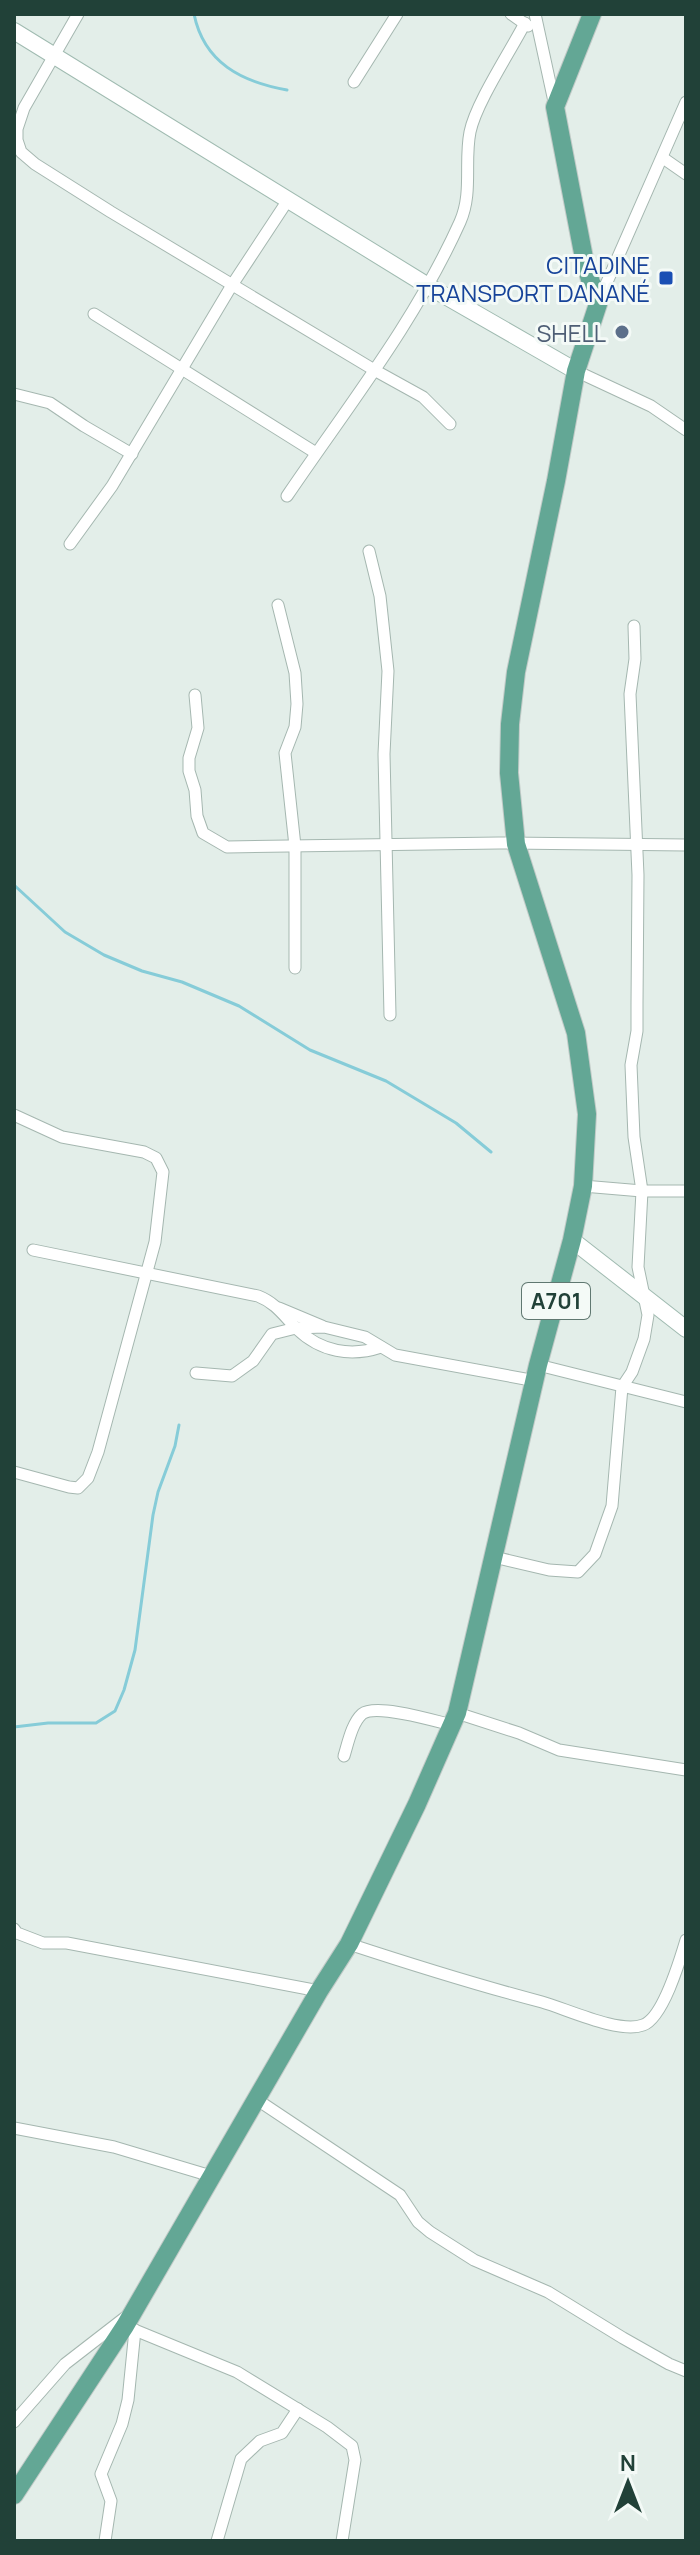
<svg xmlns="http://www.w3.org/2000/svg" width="700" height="2555" font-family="Manrope,sans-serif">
<rect width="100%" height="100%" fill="#e3eee9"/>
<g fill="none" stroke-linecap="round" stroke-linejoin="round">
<!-- stream -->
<g stroke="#86ccd8" stroke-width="3">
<path d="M194 14C204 63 242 82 287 90"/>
<path d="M14 885 65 932 104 955 142 971 182 982 239 1006 310 1050 386 1081 456 1123 491 1152"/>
<path d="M14 1727 48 1723H96L115 1711 124 1690 135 1650 153 1515 158 1492 175 1446 179 1425"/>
</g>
<defs>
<g id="street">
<path d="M78 14 24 108 17 129V140L21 152 35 164 111 212 376 371 423 397 450 424"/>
<path d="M511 14 528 26"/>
<path d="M535 14 555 106"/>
<path d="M354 82 397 14"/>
<path d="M663 158 686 174"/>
<path d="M600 298 686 102"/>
<path d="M94 314 316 453"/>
<path d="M576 371 651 406 686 430"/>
<path d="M14 394 50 403 84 426 132 454"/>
<path d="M287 496C348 406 415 322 460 222 473 193 464 162 470 132 476 103 510 52 525 23"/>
<path d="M70 544 112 486 232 285 288 200"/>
<path d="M369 551 380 596 388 671 384 754 390 1015"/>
<path d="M278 605 295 673 297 704 295 727 285 753 295 846V968"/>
<path d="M195 695 198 728 189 758V771L195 790 197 816 203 833 227 847 499 843 686 845"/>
<path d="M14 1115 62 1137 144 1152 156 1158 163 1172 155 1242 98 1452 88 1478 78 1488 69 1487 14 1472"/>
<path d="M583 1186 642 1191H686"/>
<path d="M33 1250 258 1296C276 1303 284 1316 297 1329 321 1352 351 1357 381 1347"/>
<path d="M279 1308 322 1326"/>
<path d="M538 1365 686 1402"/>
<path d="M196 1373 232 1376 253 1361 272 1334 296 1328 324 1327 365 1337 395 1355 536 1381"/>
<path d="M494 1557 549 1570 578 1572 595 1554 612 1506 622 1387 632 1372 644 1339 648 1315 638 1267 642 1191 634 1137 631 1065 637 1031V1004L638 875 630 694 635 659 634 626"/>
<path d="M457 1713 519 1733 559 1750 686 1770"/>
<path d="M344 1756C348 1743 352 1723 362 1714 376 1703 435 1721 452 1725"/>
<path d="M14 1929 17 1933 43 1943H67L319 1991"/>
<path d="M349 1944C413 1965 477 1985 542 2002 567 2009 619 2034 643 2025 663 2018 680 1960 686 1940"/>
<path d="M256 2099 400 2195 418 2222 430 2232 474 2260 548 2292 623 2338 669 2364 686 2371"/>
<path d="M14 2128 114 2147 211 2176"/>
<path d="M125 2326 237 2372 327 2427 352 2446 355 2460 342 2541"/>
<path d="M14 2422 65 2364 127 2316"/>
<path d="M105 2541 111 2501 101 2474 122 2424 128 2400 135 2330"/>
<path d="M217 2541 241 2459 260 2441 282 2433 298 2409"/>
</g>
<g id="secondary">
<path d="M14 31 428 286 576 371"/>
<path d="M572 1240 686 1329"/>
</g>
<path id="primary" d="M14 2495 125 2326 319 1991 349 1944 417 1804 457 1713 538 1365 572 1240 583 1186 587 1114 576 1033 516 844 509 773 510 724 516 672 556 481 576 371 600 298 591 283 584 258 555 107 592 14"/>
</defs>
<!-- street casing -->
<use href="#street" stroke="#a5b7b0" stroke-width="13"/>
<!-- secondary casing -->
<use href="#secondary" stroke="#a0bbb1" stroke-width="18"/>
<!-- primary casing -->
<use href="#primary" stroke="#c1cac7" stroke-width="20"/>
<!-- street -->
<use href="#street" stroke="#fff" stroke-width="11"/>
<!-- secondary -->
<use href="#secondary" stroke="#fff" stroke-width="16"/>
<!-- primary -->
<use href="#primary" stroke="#63a795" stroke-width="18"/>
</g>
<!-- markers -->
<rect fill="#1a4fb4" stroke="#f4faf7" stroke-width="3" x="658" y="270" width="16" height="16" rx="4"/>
<circle fill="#5c6f8a" stroke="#f4faf7" stroke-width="3" cx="622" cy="332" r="8"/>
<g text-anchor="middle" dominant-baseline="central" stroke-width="6" stroke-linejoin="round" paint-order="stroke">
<!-- shield labels -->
<rect fill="#f4faf7" stroke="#607871" stroke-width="2" x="522" y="1283" width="68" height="36" rx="6"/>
<g font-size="22" font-weight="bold" fill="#214138">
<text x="556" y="1301">A701</text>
</g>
<!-- transit labels -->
<g font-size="24" fill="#164399" stroke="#f4faf7" text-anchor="end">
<text x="650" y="264">CITADINE<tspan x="650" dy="28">TRANSPORT DANANÉ</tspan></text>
</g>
<!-- service labels -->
<g font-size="24" fill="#4e5e75" stroke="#f4faf7" text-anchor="end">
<text x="606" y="332">SHELL</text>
</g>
</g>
<!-- border -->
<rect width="700" height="2555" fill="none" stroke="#214138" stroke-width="32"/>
<!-- north arrow -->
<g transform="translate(628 2483)" stroke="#f4faf7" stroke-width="6" paint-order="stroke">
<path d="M0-6L14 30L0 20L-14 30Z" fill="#214138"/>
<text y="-12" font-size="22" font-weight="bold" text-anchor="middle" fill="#214138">N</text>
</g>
</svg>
